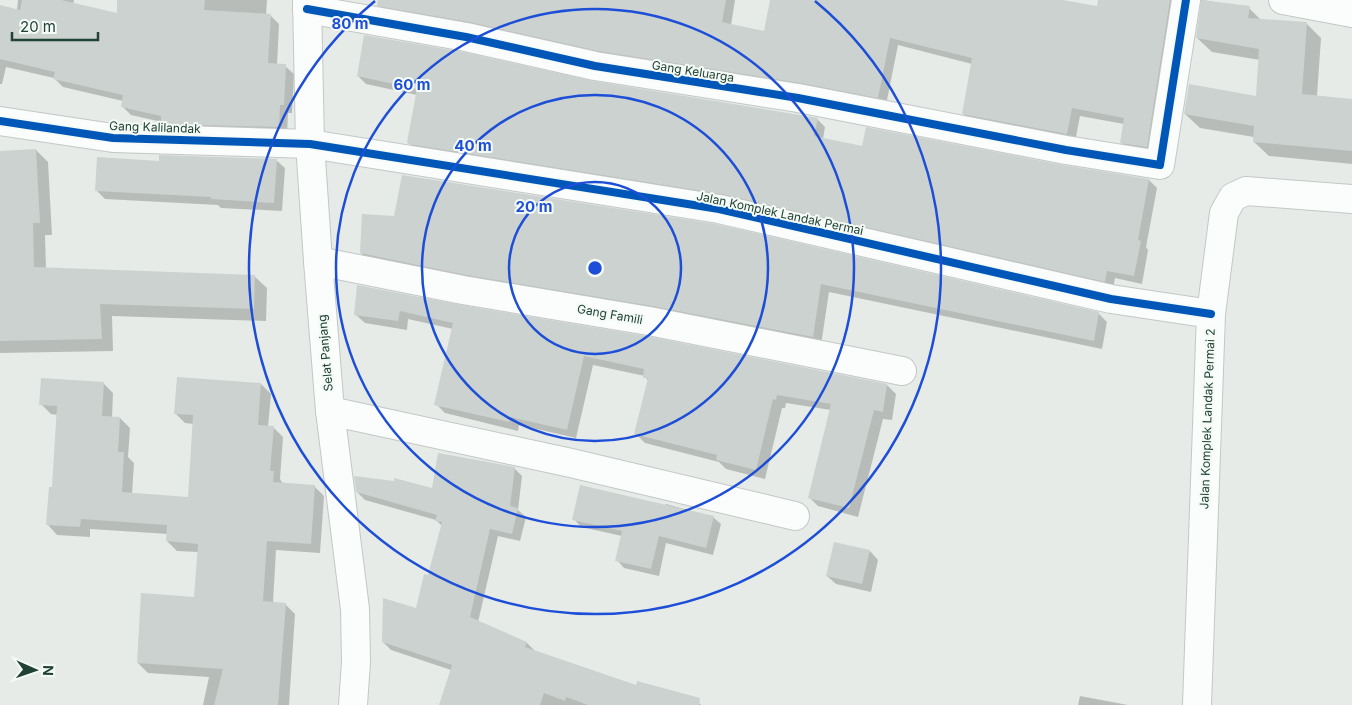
<svg xmlns="http://www.w3.org/2000/svg" width="1352" height="705" font-family="Inter,sans-serif">
<rect width="100%" height="100%" fill="#e6ebe8"/>
<!-- shadow -->
<g fill="#0003">
<path d="M18 0H74L73 4 118 15 119 0H267L266 15H270L279 24 277 65 285 66 294 74 292 113H288L287 135 171 132 162 122 131 115 122 106 123 101 63 87 54 78 6 67 2 84H0V7L17 10Z"/>
<path d="M379 0H735L731 25 765 33 771 0H1056L1098 7 1099 0H1182L1155 155 1130 151 1121 142 1124 124 1080 116 1075 142 971 122 963 113 972 64 898 45 886 105 607 58 387 13 379 5Z"/>
<path d="M1202 0 1249 8 1261 20 1306 23 1321 38 1317 96 1352 100V164L1269 156 1254 142V137L1200 128 1185 114 1257 98 1260 60 1212 52 1197 38Z"/>
<path d="M358 76 592 83 817 119 825 127 823 139 863 147 1063 167 1149 180 1157 188 1146 247 1148 250 1142 284 1115 278 1113 289 418 152 408 141 417 95 366 84Z"/>
<path d="M36 150 48 162 52 235H45L46 269 254 276 267 288 266 321 112 316 113 351 0 353V152Z"/>
<path d="M276 160 285 168 282 211 221 208 218 205 105 199 97 191 160 162Z"/>
<path d="M395 217 1098 313 1107 322 1102 349 829 292 821 345 370 262 361 253Z"/>
<path d="M358 286 887 385 896 394 892 420 883 419 858 517 818 506 809 497 831 410 786 403 785 408H782L765 479 726 469 719 462 645 443 636 434 649 382 645 376 593 365 576 438 519 425 518 431 445 413 436 404 453 329 408 319 407 330 365 323 355 314Z"/>
<path d="M103 383 113 393 112 418H120L130 428 128 457 134 463 132 494 190 498 194 424 185 423 175 413 261 384 271 394 268 427H273L283 437 280 479 283 484 314 486 324 496 320 553 276 550 273 603 285 604 295 614 289 705H203L209 677 148 673 138 663 195 598 198 552 177 551 167 541 168 534 90 529V537L57 535 48 525 53 488 58 415 51 414 41 404Z"/>
<path d="M514 468 522 476 518 510 526 517 520 541 498 536 478 622 527 643 535 651 637 686 693 697 701 705H440L451 670 391 650 383 642 416 610 429 577 442 526 436 520 365 500 357 492 433 490Z"/>
<path d="M666 504 713 517 721 524 713 555 666 543 659 576 624 568 617 560 622 536 581 527 574 519 665 507Z"/>
<path d="M870 551 878 560 871 592 836 584 827 576Z"/>
<path d="M1080 696 1128 705H1078Z"/>
</g>
<!-- building -->
<g fill="#ccd2cf">
<path d="M22 0H61L117 13V0H205L204 10 271 14 268 63 286 64 284 105H280L279 127 161 124V116L121 107 123 95 53 79 55 72 0 59V5L20 10Z"/>
<path d="M378 0H726L722 22 764 31 770 0H1063L1097 6 1098 0H1170L1147 147 1120 143 1124 118 1072 108 1067 134 962 114 972 58 890 38 878 98 800 83 598 51 469 22 377 6Z"/>
<path d="M1201 0 1250 6 1248 18 1307 22 1302 94 1352 99V151L1253 142 1254 126 1184 114 1189 84 1256 96 1259 49 1196 38Z"/>
<path d="M364 35 463 52 593 81 818 118 814 136 862 146 866 127 1063 165 1149 179 1138 240 1141 241 1134 276 1107 271 1105 282 721 194 408 144 407 142 417 89 357 76Z"/>
<path d="M36 149 40 223H33L34 267 255 275 254 309 100 304 102 339 0 341V151Z"/>
<path d="M159 155 277 159 274 203 211 199V197L95 191 97 157 159 161Z"/>
<path d="M402 175 716 224 1099 312 1094 341 821 284 813 337 652 306 466 275 360 253 362 214 394 216Z"/>
<path d="M357 285 460 305 646 336 887 384 883 412 874 410 849 508 808 498 831 404 777 395 776 400 773 399 756 470 716 460 717 455 634 434 648 378H643L644 369 584 356 567 430 510 417 509 422 434 405 453 323 400 311 398 321 354 315Z"/>
<path d="M177 377 261 383 258 425 274 426 270 471H274L273 482 315 485 311 544 267 541 263 601 286 603 278 705H214L223 669 137 663 141 593 194 597 198 544 166 541 167 525 81 519 80 527 46 525 49 487H52L57 406 39 405 41 378 104 382 102 416 120 417 118 452H124L122 492 188 497 193 415 174 414Z"/>
<path d="M438 453 515 467 510 506 518 508 512 534 490 529 470 617 527 642 525 647 636 685 637 681 700 698 699 705H588L566 697 565 701 544 693 540 705H439L452 665 382 642 383 598 416 608 424 574 428 575 442 522 435 521 437 515 356 492 354 476 394 481V478L432 488Z"/>
<path d="M580 485 714 516 706 548 659 536 651 569 615 561 622 531 572 520Z"/>
<path d="M834 542 870 550 862 584 826 576Z"/>
</g>
<g fill="none" stroke-linecap="round" stroke-linejoin="round">
<defs>
<g id="minor">
<path d="M307 0 310 144 318 261 330 411 355 609 356 662 353 705"/>
<path d="M1283 0 1352 13"/>
<path d="M307 9 466 37 595 66 798 98 1066 150 1160 165 1186 0"/>
<path d="M0 121 113 138 310 144 719 209 1111 299 1211 314"/>
<path d="M318 261 463 290 649 321 902 371"/>
<path d="M330 411 571 463 795 516"/>
<path d="M1197 705 1211 314 1224 213 1233 197 1246 191 1352 199"/>
</g>
</defs>
<!-- minor casing -->
<use href="#minor" stroke="#c3c8c5" stroke-width="30"/>
<!-- minor -->
<use href="#minor" stroke="#fbfcfc" stroke-width="28"/>
<defs>
<g id="cycleway">
<path d="M307 9 466 37 595 66 798 98 1066 150 1160 165 1186 0"/>
<path d="M0 121 113 138 310 144 719 209 1111 299 1211 314"/>
</g>
</defs>
<!-- cycleway casing -->
<use href="#cycleway" stroke="#f4faf6" stroke-width="11"/>
<!-- cycleway -->
<use href="#cycleway" stroke="#0057b8" stroke-width="8"/>
</g>
<!-- distance rings -->
<g fill="none" stroke="#1d4ed8" stroke-width="2.5">
<circle cx="595" cy="268" r="86"/>
<circle cx="595" cy="268" r="173"/>
<circle cx="595" cy="268" r="259"/>
<path d="M815 1A346 346 0 1 1 375 1"/>
</g>
<g text-anchor="middle" dominant-baseline="central" stroke-width="4" stroke-linejoin="round" paint-order="stroke">
<!-- street labels -->
<g font-size="12" fill="#214134" stroke="#f4faf6">
<text transform="translate(693 71) rotate(9)">Gang Keluarga</text>
<text transform="translate(155 127) rotate(2)">Gang Kalilandak</text>
<text transform="translate(780 213) rotate(12)">Jalan Komplek Landak Permai</text>
<text transform="translate(610 314) rotate(10)">Gang Famili</text>
<text transform="translate(325 353) rotate(-95)">Selat Panjang</text>
<text transform="translate(1207 419) rotate(-88)">Jalan Komplek Landak Permai 2</text>
</g>
</g>
<circle cx="595" cy="268" r="8" fill="#1d4ed8" stroke="#f4faf6" stroke-width="2.5"/>
<g font-size="15" text-anchor="middle" font-weight="bold" fill="#1d4ed8" stroke="#f4faf6" stroke-width="4" stroke-linejoin="round" paint-order="stroke">
<text x="350" y="29">80 m</text>
<text x="412" y="90">60 m</text>
<text x="473" y="151">40 m</text>
<text x="534" y="212">20 m</text>
</g>
<!-- north arrow -->
<g transform="translate(35 670) rotate(92)" stroke="#f4faf6" stroke-width="4" paint-order="stroke">
<path d="M0-4L9 19L0 12L-9 19Z" fill="#214134"/>
<text y="-8" font-size="14" font-weight="bold" text-anchor="middle" fill="#214134">N</text>
</g>
<!-- scale -->
<path d="M12 32v8h86v-8" fill="none" stroke="#214134" stroke-width="2.5"/>
<text x="20" y="32" font-size="15" fill="#214134" stroke="#f4faf6" stroke-width="4" paint-order="stroke">20 m</text>
</svg>
